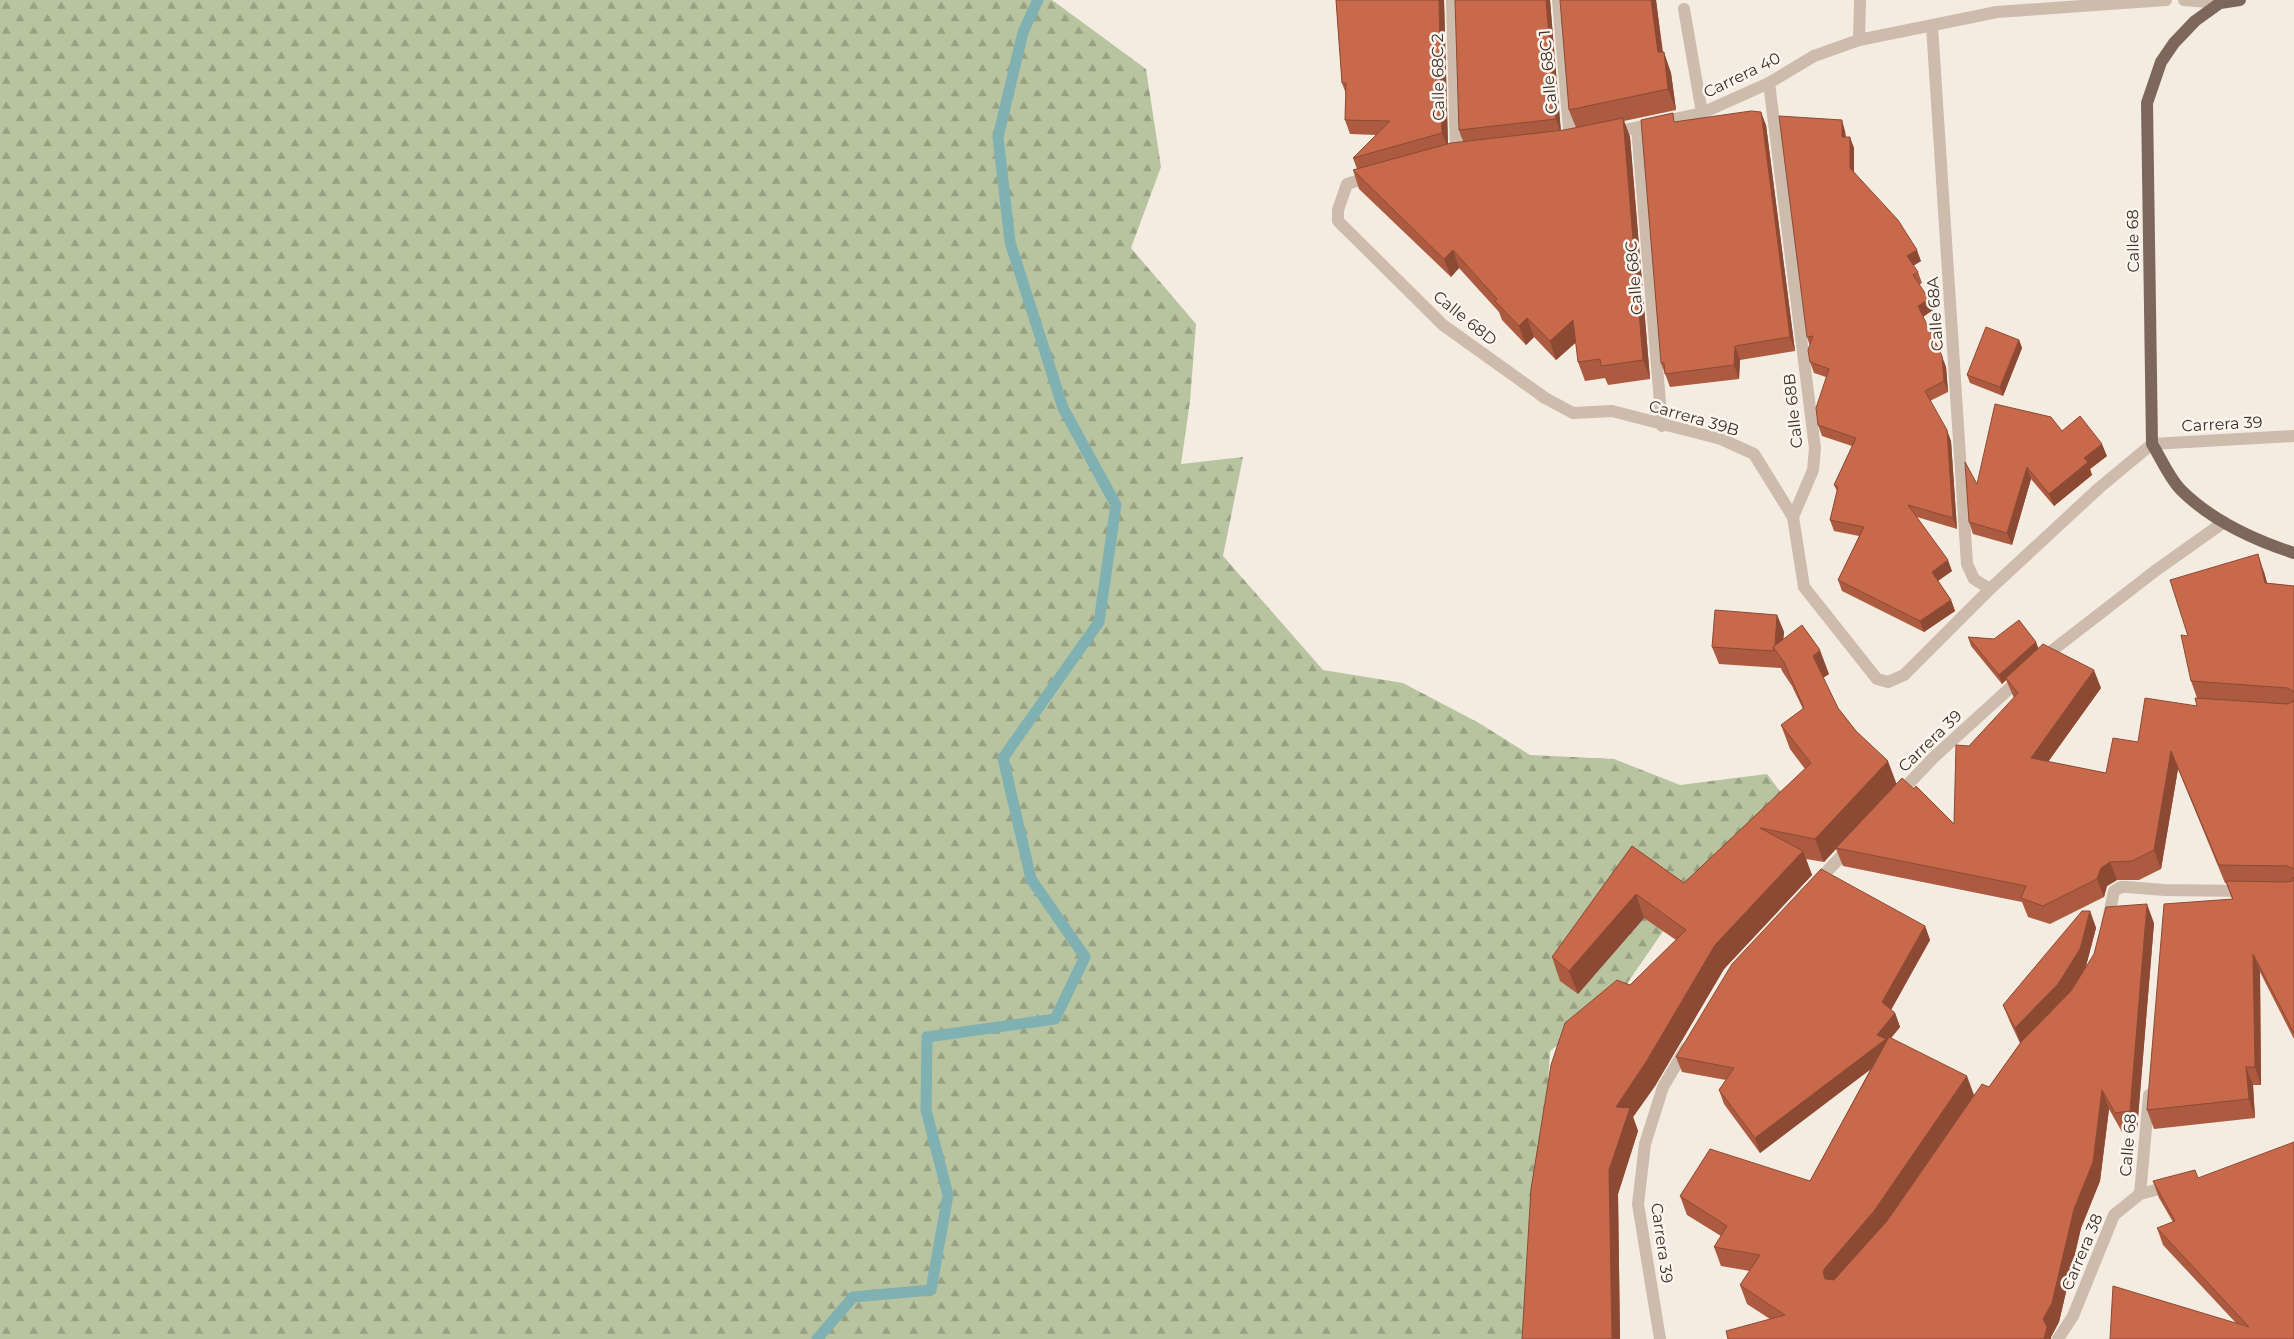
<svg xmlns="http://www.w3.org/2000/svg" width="2294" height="1339" font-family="Montserrat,sans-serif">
<defs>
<pattern id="forest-firs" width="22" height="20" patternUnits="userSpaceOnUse" patternTransform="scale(1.25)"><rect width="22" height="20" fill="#b8c4a0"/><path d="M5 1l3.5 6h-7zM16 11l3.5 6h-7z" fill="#97a083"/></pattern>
</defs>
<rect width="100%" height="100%" fill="#f4ebe1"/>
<!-- forest -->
<path fill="url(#forest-firs)" d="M0 0H1052L1146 69 1161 167 1131 248 1196 324 1190 401 1181 464 1243 457 1223 556 1323 670 1403 683 1479 723 1530 755 1614 759 1680 785 1767 774 1792 807 1686 898 1615 1001 1550 1051 1532 1339H0Z"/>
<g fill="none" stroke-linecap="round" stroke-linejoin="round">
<!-- stream -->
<path stroke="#7fb0b2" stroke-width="11" d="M817 1339 853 1297 931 1290 948 1195 926 1110 927 1037 1055 1019 1085 957 1031 879 1003 758 1099 622 1116 505 1063 408 1010 242 998 137 1023 32 1038 0"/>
<!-- minor -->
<g stroke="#cdbbac" stroke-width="12">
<path d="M1452 0 1456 154"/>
<path d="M1558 0 1570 141"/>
<path d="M2184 0 2220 3"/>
<path d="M1684 9 1702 113"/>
<path d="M1932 26 1967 564 1974 579 1990 589"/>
<path d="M1859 40 1860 0"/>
<path d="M1769 83 1815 448 1813 470 1793 517 1804 587 1877 679 1888 682 1904 675 1990 589 2099 488 2152 444 2294 436"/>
<path d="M1637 128 1662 426"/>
<path d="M1611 133 1702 113 1769 83 1814 56 1859 40 1997 12 2166 0"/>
<path d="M1373 176 1347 184 1338 210V221L1443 325 1545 398 1573 413 1612 411 1721 439 1754 454 1793 517"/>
<path d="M2040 660 2155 571 2224 522"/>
<path d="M1897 796 1933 758 2022 677"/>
<path d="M1815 884 1851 846"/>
<path d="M2107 924 2114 891 2121 887H2127L2165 890 2247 891"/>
<path d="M2140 1194 2149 1095"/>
<path d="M1660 1339 1638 1204 1645 1144 1663 1087 1686 1048"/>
<path d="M2058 1339 2073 1316 2114 1215 2140 1194 2171 1186"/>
</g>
<!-- major -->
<path stroke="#7d675c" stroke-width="12" d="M2240 0 2220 3 2195 21 2174 43 2161 62 2147 103 2152 444C2161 458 2169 478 2181 490 2211 520 2254 540 2294 553"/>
</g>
<!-- wall -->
<g fill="#ac5a40">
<path d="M1336 0H1444L1448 144 1463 142 1459 130 1550 1 1561 131 1576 128 1569 110 1656 0 1663 52 1671 73 1676 110 1624 121 1630 137 1650 379 1608 385 1605 378 1585 381 1578 362 1576 342 1556 360 1534 337 1526 345 1502 320 1499 312 1459 268 1451 277 1359 189 1353 170 1357 169 1353 158 1376 135 1350 134 1345 120 1346 94 1342 83Z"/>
<path d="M1676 122 1766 125 1795 351 1740 360 1739 379 1670 387 1661 363Z"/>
<path d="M1845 131 1846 137 1854 148V172L1921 261 1913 266 1918 272 1922 283 1919 285 1929 299 1933 310 1923 317 1946 367 1948 392 1930 401 1951 441 1957 529 1917 517 1952 571 1938 581 1951 600 1955 611 1924 632 1842 591 1838 580 1859 536 1834 531 1830 520 1837 491 1834 485 1852 446 1822 436 1818 425 1826 377 1814 373 1810 362V346L1807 337Z"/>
<path d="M2019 340 2022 348 2003 396 1970 383 1967 375Z"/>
<path d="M2062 431 2107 456 2090 469 2092 475 2054 506 2031 479 2012 545 1973 534 1969 522 1977 484Z"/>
<path d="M2264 572 2267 583 2294 586V1039L2260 972 2261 1085H2253L2255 1118 2154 1129 2147 1110 2232 899 2226 883H2225L2178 769 2161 869 2139 880H2117L2107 886 2104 897 2050 924 2028 917 2022 902 1843 866 1836 849 1824 862 1806 859 1812 875 1724 969 1655 1086 1633 1117 1638 1131 1618 1194 1620 1339H1522L1630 985 1676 940 1644 918 1578 994 1560 981 1552 957 1632 846 1684 883 1805 769 1790 749 1781 725 1803 709 1792 686 1782 671 1781 668 1719 664 1712 647 1777 615 1784 632 1783 639 1829 674 1823 678 1838 708 1896 784 1914 789 1954 824 1969 746 2014 698 2006 680 2002 684 1971 646 1968 637 2036 642 2038 649 2101 688 2048 762 2106 773 2138 742 2197 706V698L2191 681 2188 636Z"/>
<path d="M2090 911 2096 928 2086 966 2154 923 2137 1130 2122 1132 2109 1109 2100 1181 2081 1228 2059 1322 2051 1337V1339H1728L1770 1319 1747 1304 1740 1285 1750 1271 1721 1266 1714 1247 1721 1236 1687 1215 1680 1196 1810 1181 1871 1068 1760 1153 1724 1104 1719 1090 1726 1080 1682 1072 1676 1057 1925 926 1930 940 1891 1010 1895 1013 1900 1027 1891 1038 1974 1095 1989 1087 2020 1043 2010 1022 2003 1005Z"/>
<path d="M2198 1178 2294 1339 2236 1323 2163 1245 2157 1228 2173 1222 2159 1198 2153 1181Z"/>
</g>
<!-- shaded-wall -->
<g fill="#8c4a34">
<path d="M1439 0H1444L1448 148 1442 133Z"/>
<path d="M1546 0H1550L1561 134 1556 119Z"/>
<path d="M1651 0H1656L1665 74 1658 52Z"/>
<path d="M1664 52 1671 73 1676 110 1668 89Z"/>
<path d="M1761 112 1766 125 1795 351 1790 337Z"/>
<path d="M1623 118 1630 137 1650 379 1643 360Z"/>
<path d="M1842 120 1845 131 1846 148 1842 137Z"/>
<path d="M1850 137 1854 148V179L1850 168Z"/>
<path d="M1453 250 1459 268 1451 277 1444 259Z"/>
<path d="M1917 250 1921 261 1911 267 1907 256Z"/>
<path d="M1929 299 1933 310 1922 317 1918 306Z"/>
<path d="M1527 318 1534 337 1526 345 1519 326Z"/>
<path d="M1573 320 1580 339 1556 360 1550 341Z"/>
<path d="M2019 340 2022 348 2003 396 2000 387Z"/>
<path d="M1735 346 1740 360 1739 379 1734 365Z"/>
<path d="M1942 356 1946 367 1948 392 1944 381Z"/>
<path d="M1947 430 1951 441 1957 529 1953 518Z"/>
<path d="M2102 444 2107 456 2090 469 2092 475 2054 506 2049 494 2084 458Z"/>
<path d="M2027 467 2031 479 2012 545 2007 533Z"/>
<path d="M2258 554 2264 572 2272 601 2265 583Z"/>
<path d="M1948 560 1952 571 1936 582 1932 572Z"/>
<path d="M1951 600 1955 611 1924 632 1920 621Z"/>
<path d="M1777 615 1784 632 1782 659 1775 649Z"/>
<path d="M2036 642 2039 650 2006 678V680L2002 684 1999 675Z"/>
<path d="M1820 650 1829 674 1821 679 1813 656Z"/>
<path d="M2094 670 2101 688 2037 777 2031 758Z"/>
<path d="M2171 751 2178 769 2161 869 2154 850Z"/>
<path d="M1888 761 1897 785 1836 848V849L1824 862 1815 839Z"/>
<path d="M1803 851 1812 875 1724 969 1655 1086 1633 1117 1638 1131 1618 1194 1620 1339H1612L1609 1170 1616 1107 1715 945Z"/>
<path d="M2110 862 2117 880 2107 886 2104 897 2097 879 2101 868Z"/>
<path d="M1636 894 1644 918 1578 994 1569 971Z"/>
<path d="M2147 904 2154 923 2137 1130 2130 1111Z"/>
<path d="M2090 911 2096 928 2086 966 2065 1001 2021 1045 2015 1028Z"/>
<path d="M1925 926 1930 940 1887 1017 1882 1002Z"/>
<path d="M2253 954 2260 972 2261 1085 2255 1067Z"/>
<path d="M1895 1013 1900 1027 1887 1043 1891 1054 1760 1153 1755 1138 1877 1035Z"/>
<path d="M2246 1067 2253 1085 2255 1118 2249 1099Z"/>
<path d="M1967 1076 1974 1095 1881 1230 1830 1291 1823 1272 1825 1268Z"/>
<path d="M2102 1090 2109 1109 2100 1181 2081 1228 2059 1322 2051 1337V1339H2044L2043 1319 2074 1209Z"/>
</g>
<!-- building -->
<g fill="#c8694b" stroke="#8c4a34">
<path d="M1336 0H1439L1442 133 1353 158 1390 121 1345 120 1346 83H1342Z"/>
<path d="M1455 0H1546L1556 119 1459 130Z"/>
<path d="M1560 0H1651L1658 52H1664L1668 89 1569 110Z"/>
<path d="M1751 111 1761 112 1790 337 1735 346 1734 365 1665 374 1664 363H1661L1641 120 1673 113 1674 122Z"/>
<path d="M1779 116 1842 120V137H1850V168L1898 220 1917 250 1907 256 1918 272 1913 275 1929 299 1918 306 1942 356 1944 381 1925 391 1947 430 1953 518 1908 505 1948 560 1932 572 1951 600 1920 621 1838 580 1864 527 1830 520 1838 487 1834 485 1856 438 1818 425 1816 408 1829 369 1810 362 1808 350 1813 336 1807 337Z"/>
<path d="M1623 118 1643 360 1601 366 1600 359 1578 362 1573 320 1550 341 1527 318 1519 326 1495 301 1497 299 1453 250 1444 259 1353 170 1451 143 1564 130Z"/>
<path d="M1986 327 2019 340 2000 387 1967 375Z"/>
<path d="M1995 404 2051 417 2062 431 2080 416 2102 444 2084 458 2088 462 2049 494 2027 467 2007 533 1969 522 1965 462 1977 484Z"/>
<path d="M2258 554 2265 583 2294 586V692L2288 688 2191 681 2181 635 2188 636 2170 580Z"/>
<path d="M1715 610 1777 615 1775 645 1773 647 1774 651 1712 647Z"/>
<path d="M2019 620 2036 642 1999 675 1968 637 1994 639Z"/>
<path d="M1802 625 1820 650 1813 656 1838 708 1856 731 1888 761 1815 839 1760 828 1803 851 1715 945 1646 1062 1616 1107 1630 1108 1609 1170 1612 1339H1522L1531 1189 1551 1065 1565 1023 1617 980 1630 985 1686 930 1636 894 1569 971 1552 957 1632 846 1684 883 1811 763 1781 725 1804 708 1784 662 1773 647Z"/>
<path d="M2043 644 2094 670 2031 758 2106 773 2113 738 2138 742 2145 698 2197 706 2195 698 2287 704 2294 701V699V869L2287 866 2219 865 2171 751 2154 850 2132 861 2110 862 2101 868 2097 879 2043 906 2021 898 2026 886 1836 848 1902 778 1914 789 1916 786 1954 824 1956 745 1969 746 2018 693 2006 678Z"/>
<path d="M1821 869 1925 926 1882 1002 1895 1013 1877 1035 1886 1039 1755 1138 1719 1090 1734 1068 1676 1057 1732 964Z"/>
<path d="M2294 877V1033L2253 954 2255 1067H2246L2249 1099 2147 1110 2164 904 2233 899 2226 881 2287 882 2292 881Z"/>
<path d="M2147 904 2130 1111 2115 1113 2102 1090 2093 1162 2074 1209 2052 1303 2043 1319 2047 1327 2044 1339H1728L1726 1331 1785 1315 1740 1285 1760 1255 1714 1247 1727 1226 1680 1196 1710 1149 1810 1181 1889 1037 1967 1076 1874 1211 1825 1268 1823 1272 1825 1279 1834 1280 1887 1221 1982 1084 1989 1087 2022 1041 2071 991 2094 954 2106 907Z"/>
<path d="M2082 911H2090L2080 949 2058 984 2015 1028 2003 1005Z"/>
<path d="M2294 1142V1339H2110L2113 1286 2249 1327 2157 1228 2175 1221 2153 1181 2195 1170 2198 1178Z"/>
</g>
<g text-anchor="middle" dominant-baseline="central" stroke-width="5" stroke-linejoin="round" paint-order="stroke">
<!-- street labels -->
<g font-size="16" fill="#3b302b" stroke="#fbf5ee">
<text transform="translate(1548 72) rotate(-95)">Calle 68C 1</text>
<text transform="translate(1742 75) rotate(-26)">Carrera 40</text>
<text transform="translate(1438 77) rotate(-91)">Calle 68C 2</text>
<text transform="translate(2133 241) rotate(-91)">Calle 68</text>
<text transform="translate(1634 278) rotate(-95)">Calle 68C</text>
<text transform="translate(1935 314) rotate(-94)">Calle 68A</text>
<text transform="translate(1465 318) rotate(39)">Calle 68D</text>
<text transform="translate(1793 411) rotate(-96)">Calle 68B</text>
<text transform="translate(1694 418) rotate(16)">Carrera 39B</text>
<text transform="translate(2222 424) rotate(-3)">Carrera 39</text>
<text transform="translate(1930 741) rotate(-44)">Carrera 39</text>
<text transform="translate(2128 1145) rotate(-85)">Calle 68</text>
<text transform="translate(1662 1243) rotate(82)">Carrera 39</text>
<text transform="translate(2082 1252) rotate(-67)">Carrera 38</text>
</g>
</g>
</svg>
